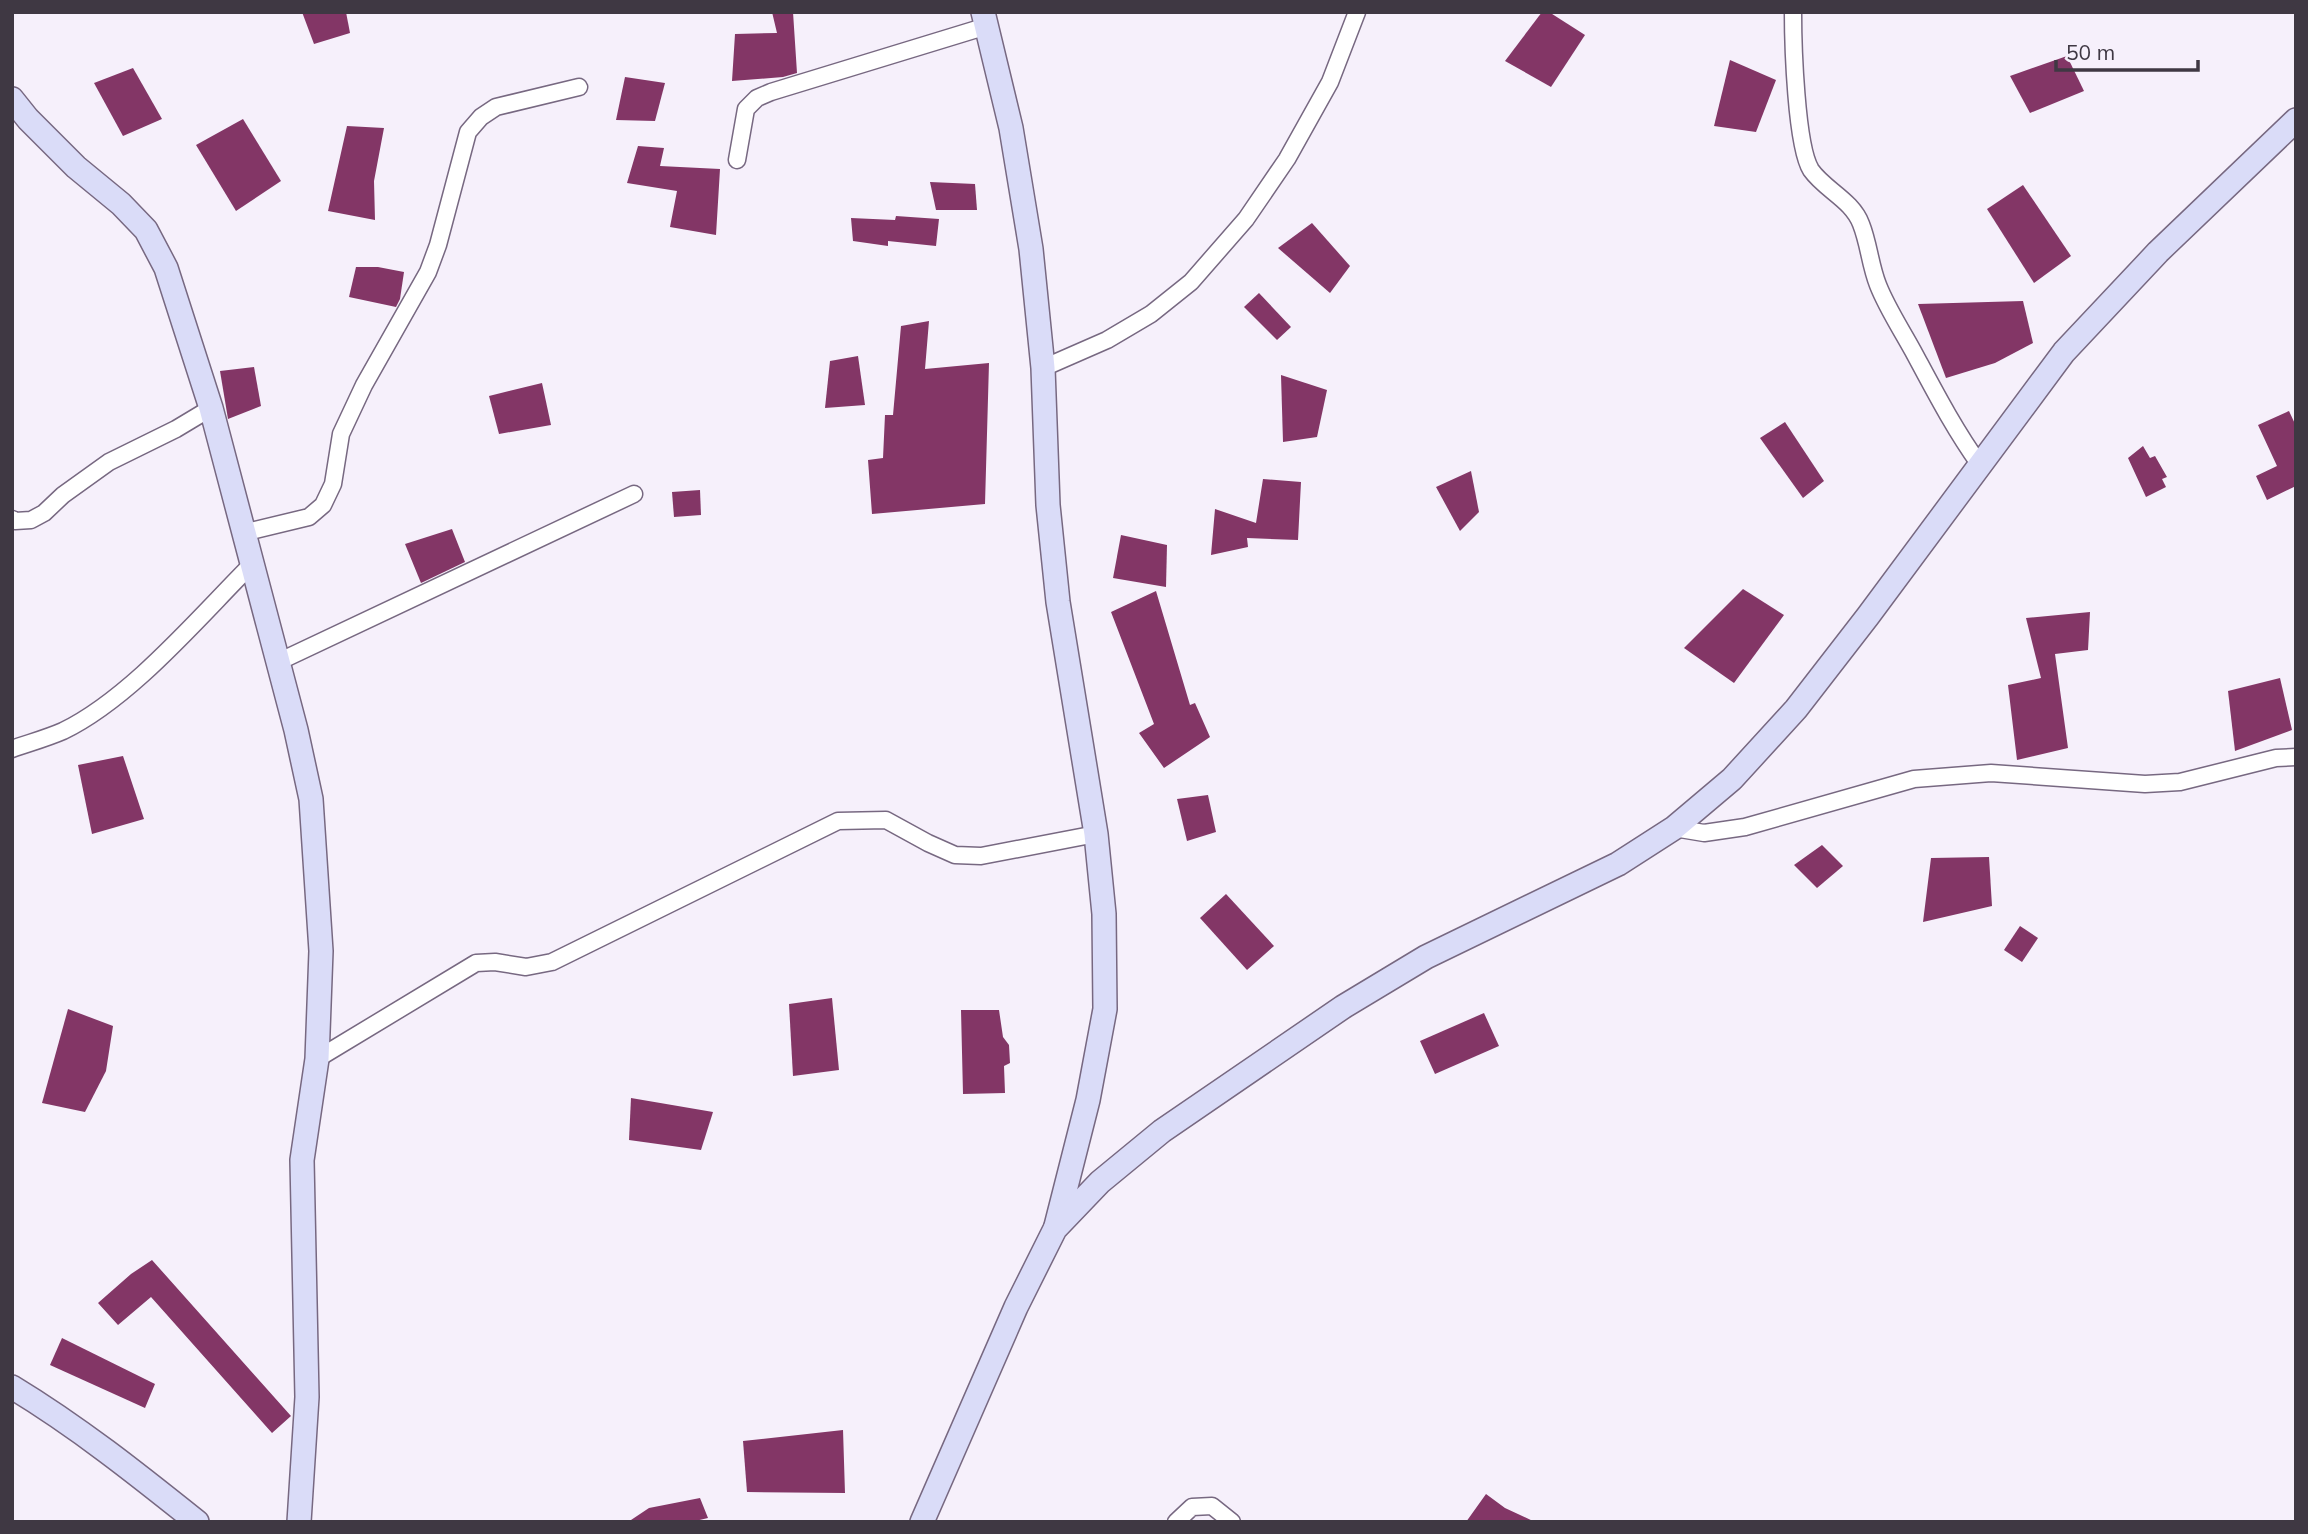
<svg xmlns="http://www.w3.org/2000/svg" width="2308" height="1534" font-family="Mulish,sans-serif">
<rect width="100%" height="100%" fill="#f6f0fb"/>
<!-- building -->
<g fill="#833666">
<path d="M302 12H346L350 33 314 44Z"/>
<path d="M772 12H793L797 73 783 77 732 81 735 34 777 33Z"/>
<path d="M1542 12H1549L1585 35 1551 87 1505 61Z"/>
<path d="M2067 56 2084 91 2030 113 2010 76Z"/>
<path d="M1730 60 1776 80 1756 132 1714 126Z"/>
<path d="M133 68 162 119 123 136 94 83Z"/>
<path d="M625 77 665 83 655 121 616 120Z"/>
<path d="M243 119 281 181 236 211 196 145Z"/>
<path d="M347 126 384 128 374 181 375 220 328 211Z"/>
<path d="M638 146 664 148 660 166 720 169 716 235 670 227 677 191 627 183Z"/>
<path d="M930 182 975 184 977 210H936Z"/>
<path d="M2023 185 2071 256 2034 283 1987 209Z"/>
<path d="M896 216 939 219 936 246 888 241V246L853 241 851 218 895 220Z"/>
<path d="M1312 223 1350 266 1330 293 1278 248Z"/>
<path d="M356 267H378L404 272 400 299 396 307 349 297Z"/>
<path d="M1259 293 1291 327 1277 340 1244 307Z"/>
<path d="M2023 301 2033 343 1995 363 1946 378 1918 304Z"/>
<path d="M929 321 925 369 989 363 985 504 872 514 868 460 883 458 885 415H893L901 326Z"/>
<path d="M858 356 865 405 825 408 830 361Z"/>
<path d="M254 367 261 406 228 419 220 371Z"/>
<path d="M1281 375 1327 390 1317 437 1283 442Z"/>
<path d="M542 383 551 425 499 434 489 396Z"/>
<path d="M2289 411 2296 426V486L2267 500 2256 476 2277 466 2258 425Z"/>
<path d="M1785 422 1824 481 1803 498 1760 438Z"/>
<path d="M2143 446 2150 458 2155 456 2167 477 2162 479 2166 487 2146 497 2128 458Z"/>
<path d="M1471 471 1479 512 1460 531 1436 487Z"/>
<path d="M1263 479 1301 482 1298 540 1247 538 1248 547 1211 555 1215 509 1256 523Z"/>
<path d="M700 490 701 515 674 517 672 492Z"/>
<path d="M452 529 465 562 421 583 405 544Z"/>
<path d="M1121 535 1167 545 1166 587 1113 578Z"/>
<path d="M1743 589 1784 615 1734 683 1684 648Z"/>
<path d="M1156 591 1190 705 1195 703 1210 737 1164 768 1139 733 1154 724 1111 612Z"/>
<path d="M2090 612 2088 650 2055 654 2068 748 2017 760 2008 685 2041 678 2026 618Z"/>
<path d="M2280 678 2292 730 2235 751 2228 691Z"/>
<path d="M123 756 144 819 92 834 78 765Z"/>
<path d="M1208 795 1216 832 1187 841 1177 799Z"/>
<path d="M1822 845 1843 866 1817 888 1794 865Z"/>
<path d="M1989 857 1992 906 1923 922 1931 858Z"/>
<path d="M1226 894 1274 946 1247 970 1200 918Z"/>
<path d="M2020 926 2038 938 2022 962 2004 950Z"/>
<path d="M832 998 839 1070 793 1076 789 1004Z"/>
<path d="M68 1009 113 1026 106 1071 85 1112 42 1103Z"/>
<path d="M961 1010H999L1003 1037 1009 1045 1010 1063 1004 1066 1005 1093 963 1094Z"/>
<path d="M1484 1013 1499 1046 1435 1074 1420 1041Z"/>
<path d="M631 1098 713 1112 701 1150 629 1140Z"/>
<path d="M152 1260 291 1416 272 1433 151 1297 118 1325 98 1303 131 1274Z"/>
<path d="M62 1338 155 1384 145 1408 50 1365Z"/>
<path d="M843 1430 845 1493 747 1492 743 1441Z"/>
<path d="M1486 1494 1505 1508 1535 1522H1466Z"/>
<path d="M700 1498 708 1518 691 1522H628L649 1508Z"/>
</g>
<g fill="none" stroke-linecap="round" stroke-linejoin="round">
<defs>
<g id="street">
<path d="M1793 12C1793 44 1796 146 1811 170 1825 190 1852 200 1861 224 1869 244 1870 265 1878 285 1887 308 1901 329 1913 351 1934 390 1954 429 1980 465"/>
<path d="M737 160 746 109 757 98 771 92 987 26"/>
<path d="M1043 368 1107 340 1151 314 1191 282 1246 219 1287 159 1330 82 1357 12"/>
<path d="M12 519 15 521 31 520 44 513 63 495 109 462 176 429 211 408"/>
<path d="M243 533 309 517 323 505 333 484 341 434 364 385 428 272 438 245 468 132 481 117 496 107 579 87"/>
<path d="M278 662 634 494"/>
<path d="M12 749C29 743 47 738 63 731 131 698 198 618 252 564"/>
<path d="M1674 828 1704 833 1745 827 1914 779 1991 773 2145 784 2180 782 2276 758 2296 757"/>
<path d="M317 1059 476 963 495 962 526 967 552 962 838 821 886 820 928 843 955 855 981 856 1096 834"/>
<path d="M1176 1522 1192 1507 1212 1506 1232 1522"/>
</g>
<g id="secondary">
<path d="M983 12 1011 128 1031 249 1043 368 1048 505 1058 602 1096 834 1104 914 1105 1009 1088 1100 1056 1226"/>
<path d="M12 99 28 119 76 167 121 204 146 230 166 268 211 408 296 730 311 799 321 951 317 1059 302 1160 307 1397 299 1522"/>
<path d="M12 1387C78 1427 137 1474 197 1522"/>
<path d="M922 1522 1016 1307 1055 1229 1100 1182 1162 1131 1343 1007 1426 957 1618 864 1674 828 1732 779 1796 709 1868 616 2064 352 2158 252 2296 120"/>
</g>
</defs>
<!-- street casing -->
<use href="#street" stroke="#776881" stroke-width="19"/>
<!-- secondary casing -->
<use href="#secondary" stroke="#776881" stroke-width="26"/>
<!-- street -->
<use href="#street" stroke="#fff" stroke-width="16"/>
<!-- secondary -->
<use href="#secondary" stroke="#dadcf8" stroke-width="23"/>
</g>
<!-- border -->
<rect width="2308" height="1534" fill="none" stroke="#3f3843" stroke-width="28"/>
<!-- scale -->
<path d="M2056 60v10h142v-10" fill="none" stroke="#3f3843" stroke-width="3.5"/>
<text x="2066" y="60" font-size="21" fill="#3f3843" stroke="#f6f0fb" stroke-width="5" paint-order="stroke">50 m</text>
</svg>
